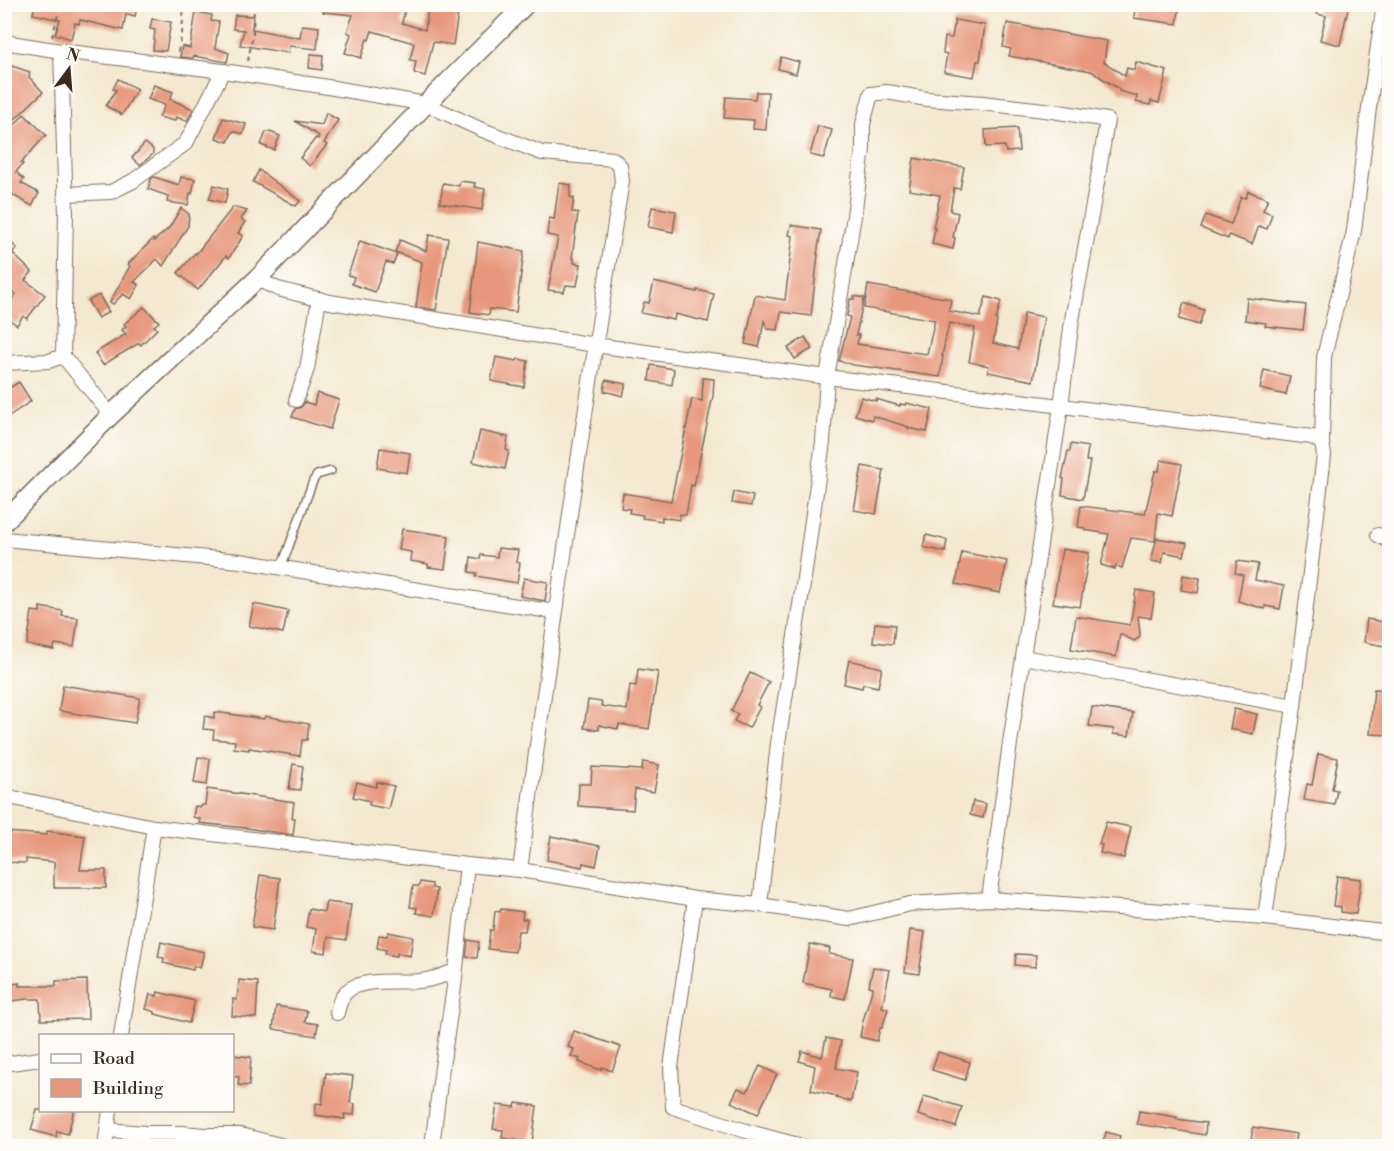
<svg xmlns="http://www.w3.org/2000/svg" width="1394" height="1151" font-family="'Libre Bodoni',serif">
<rect width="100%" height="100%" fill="#fdfcf7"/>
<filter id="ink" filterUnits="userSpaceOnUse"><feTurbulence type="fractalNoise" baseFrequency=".0167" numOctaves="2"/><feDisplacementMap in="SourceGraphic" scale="12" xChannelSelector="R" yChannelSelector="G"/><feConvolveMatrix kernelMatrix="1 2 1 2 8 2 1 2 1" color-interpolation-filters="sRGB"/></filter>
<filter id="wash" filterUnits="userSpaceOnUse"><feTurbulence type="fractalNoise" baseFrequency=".008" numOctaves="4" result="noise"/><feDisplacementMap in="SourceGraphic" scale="24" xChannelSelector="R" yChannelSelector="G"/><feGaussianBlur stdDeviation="1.35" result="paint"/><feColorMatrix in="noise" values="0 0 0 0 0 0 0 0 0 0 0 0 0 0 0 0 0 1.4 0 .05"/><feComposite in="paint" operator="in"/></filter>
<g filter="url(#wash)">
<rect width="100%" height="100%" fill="#f4e8d0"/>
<g id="blocks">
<!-- building -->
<g fill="#e7977c">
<path d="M35 4H52L64 7V4H138L135 16 126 14 123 30 80 20 79 24 75 23 71 39 55 34 60 20 33 14Z"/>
<path d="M324 4H362L383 9 384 4H406L402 23 425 30 428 9 458 14 453 45 433 42 425 76 414 73 416 61 410 60 414 43 372 31 369 40 367 39 361 58 345 53 351 34 347 32 353 15 323 12Z"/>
<path d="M1135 4H1180L1177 24 1134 18Z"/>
<path d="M1319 4H1349L1340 45 1320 40 1326 16 1317 14Z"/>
<path d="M196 12 212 15 211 21 219 22 215 48 229 53 227 62 194 56 193 58 180 57 182 46 190 48Z"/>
<path d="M235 15 253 16 252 29 300 38 302 25 319 27 317 49 289 46 288 53 240 45 244 30 233 29Z"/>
<path d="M152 19 171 22 166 51 153 50 155 30 150 29Z"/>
<path d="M955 20 985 25 980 61H977L974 77 944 72 947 54 943 53 945 37 952 38Z"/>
<path d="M1007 23 1107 41 1104 62 1125 76 1127 68 1134 70 1136 62 1167 71 1159 103 1151 101 1150 105 1136 102 1137 96 1119 91V89L1091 71 1009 56 1011 49 1003 47Z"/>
<path d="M310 54 323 55 322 70 309 68Z"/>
<path d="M781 57 799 62 796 74 778 69Z"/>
<path d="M12 66 30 72 29 77 43 92 15 119 4 109V69L9 74Z"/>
<path d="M118 79 137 89 122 115 106 106 116 90 113 89Z"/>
<path d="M154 85 173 92 170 99 193 109 187 121 176 117 175 121 159 117 165 105 148 99Z"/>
<path d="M756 92H768L766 130 753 129 754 120 724 118 726 97 755 99Z"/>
<path d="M326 113 338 120 324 143 327 145 310 166 300 158 316 138 318 139 319 136 295 121 322 125Z"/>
<path d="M24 114 46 135 21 163 23 164 16 172 24 179 21 183 39 193 32 206 11 194 4 201V137Z"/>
<path d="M223 118 246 124 243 134 233 131 228 142 216 138Z"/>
<path d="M818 126 832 130 824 158 810 155Z"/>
<path d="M1017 128 1019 151 1006 152 1005 146 986 147 985 130Z"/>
<path d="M266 132H270L280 136 274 150 261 145Z"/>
<path d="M145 143 153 149V154L140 165 132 158Z"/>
<path d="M914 158 964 167 960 189 954 188 950 211 958 213 953 237 955 238 953 249 932 244 935 228H933L940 195 909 190Z"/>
<path d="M259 170 300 201 296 206 253 182Z"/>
<path d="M154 177 179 185 181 177 195 179 192 194 190 193 188 205 167 202 168 196 148 189 151 179Z"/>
<path d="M460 181 475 183 474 187 485 189 482 210 440 203 443 183 459 186Z"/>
<path d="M559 183 571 185 570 197 574 198 572 212 578 213 572 258H574V263L581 264 577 286 566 285 564 292 548 290 558 237 547 235 549 218 554 219Z"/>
<path d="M214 185 228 189 225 203 209 199Z"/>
<path d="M1248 191 1268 199 1263 210 1272 214 1267 229 1259 226 1252 244 1229 235 1228 239 1201 228 1206 215 1231 224 1241 197 1246 198Z"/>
<path d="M233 207 247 211 241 219 245 222 238 233 243 236 229 258 226 256 198 290 178 273 195 253 196 254Z"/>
<path d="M652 207 676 211 673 232 648 227Z"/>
<path d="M181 208 189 214 188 226 163 266 157 259 134 282 139 285 131 299 123 294 113 304 110 302 130 266 128 264 153 239 154 241 169 228Z"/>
<path d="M791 225 821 230 817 254H818L811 316 781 312 778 330 768 329 764 321 759 347 745 344 755 295 785 300 793 236 789 235Z"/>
<path d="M429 235 448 238 436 310 416 307 422 262 395 252 400 240 426 251Z"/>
<path d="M4 236 17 248 12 253 32 272 25 280 45 295 27 319 23 316 17 325 4 316V308L16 294 4 284Z"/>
<path d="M360 241 397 254 393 264 386 262 375 292 352 284 354 277 348 275Z"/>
<path d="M478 242 524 251 516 312 490 309 489 315 470 312Z"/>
<path d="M654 282 697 292V290L714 294 708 322 675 314 674 320 641 313 644 302 649 303Z"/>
<path d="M868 285 951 299 949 311 980 317 986 297 1001 301 996 320 997 321 993 343 1018 349 1024 313 1044 317 1033 381 988 372 989 366 969 362 975 328 949 323 942 356H943L940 377 854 365 839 361 850 317 847 316 850 299H854V296L864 298 856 335H859L857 344 927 354 935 320 864 308Z"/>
<path d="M99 295 109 312 98 318 88 301Z"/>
<path d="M1247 298 1306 305 1303 330 1265 326 1266 323 1245 320Z"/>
<path d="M1184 303 1204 310 1199 325 1179 319Z"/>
<path d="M144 307 159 322 154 326 157 329 141 345 139 343 103 365 95 353 126 334 122 330 126 326 124 324Z"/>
<path d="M805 337 812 349 795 359 788 348Z"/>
<path d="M496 357 517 361 518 359 528 361 524 387 491 381Z"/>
<path d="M651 365 674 369 672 385 649 381Z"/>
<path d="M1264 370 1290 376 1286 395 1260 389Z"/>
<path d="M703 378 714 379 713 396 694 486 691 485 686 515 680 514 679 520 662 517V521L642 518 643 515 629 513 630 509 621 508 623 493 671 501 692 399 702 401Z"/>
<path d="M606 380 626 384 623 396 604 391Z"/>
<path d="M19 382 31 401 9 416 4 409V391Z"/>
<path d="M317 393 339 400 330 429 292 417 295 409 301 407 305 402 314 405Z"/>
<path d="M861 397 876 401V399L900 406V404L906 405V403L932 409 927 432 908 428 909 427 873 416 872 420 855 415Z"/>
<path d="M480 431 508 437 506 450 509 451 505 469 473 462Z"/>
<path d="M1071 444 1088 447 1086 461H1090L1083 499 1062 495 1064 479 1062 478 1068 451H1070Z"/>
<path d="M380 448 410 453 407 473 377 468Z"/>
<path d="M1161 460 1182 464 1172 516 1158 513 1155 541 1131 538 1122 568 1116 566 1115 569 1101 565 1109 534 1085 530V528L1078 527 1081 506 1145 514 1155 471H1159Z"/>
<path d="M862 466 884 470 876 514 854 510Z"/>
<path d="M734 492 753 496 751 506 732 503Z"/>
<path d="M402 529 449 536 445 569 428 567V564L410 561 411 552 399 550Z"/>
<path d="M926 535 947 540 945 552 923 547Z"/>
<path d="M1157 538 1187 543 1184 556 1164 552 1162 563 1151 561Z"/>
<path d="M498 548 518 550 516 562 520 563 517 583 476 576 477 573 469 572 471 557 480 559 481 555 497 557Z"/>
<path d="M1062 549 1089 553 1080 607 1053 603Z"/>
<path d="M962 552 1007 561 1000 593 956 584Z"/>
<path d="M1237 561 1258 564 1255 580 1284 586 1280 609 1265 606V609L1238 601 1243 575 1235 573Z"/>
<path d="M1183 575 1200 578 1198 593 1181 590Z"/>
<path d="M524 578 548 582 545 601 520 596Z"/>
<path d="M1136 590 1155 593 1151 618 1138 616 1140 635 1139 638 1134 641 1120 634 1116 657 1071 649 1076 616 1130 625Z"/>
<path d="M254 604 288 611 283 633 249 626Z"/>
<path d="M40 607 63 611 62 616 78 618 74 647 55 644 54 650 27 645 32 611 40 612Z"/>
<path d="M1367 619 1389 623V647L1364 642Z"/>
<path d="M875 623 895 625 893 644 873 642Z"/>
<path d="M849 660 882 668 878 687 863 684 862 688 844 684Z"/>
<path d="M638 669 658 672 649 729 619 724 618 729 599 725V730L584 728 588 700 602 702 601 706 627 710 630 685 636 686Z"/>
<path d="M750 673 769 682 757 705 760 707 749 728 734 721 738 714 731 711Z"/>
<path d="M63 685 140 698 135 723 59 711Z"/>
<path d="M1374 689 1389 690V735L1370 734Z"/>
<path d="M1092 707 1133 713 1129 736 1113 734 1114 729 1089 726Z"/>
<path d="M1234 709 1257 714 1253 734 1230 729Z"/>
<path d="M214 712 264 719 265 716 309 724 307 740H302L300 756 249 748V750L234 748 235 741 213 739 214 730 203 729 205 716 214 718Z"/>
<path d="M1318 754 1338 758 1332 789 1337 790 1334 805 1304 800 1307 784 1312 785Z"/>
<path d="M198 757 210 759 207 785 194 783Z"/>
<path d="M643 762 659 765 654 792 635 789 633 810 578 806 579 784H591L592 767 642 770Z"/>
<path d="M293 764 303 766 300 790 289 789Z"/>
<path d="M357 782 376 787 377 782 394 786 388 809 369 805 370 801 353 797Z"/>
<path d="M207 789 294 802 292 818H295L293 835 246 828 199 823 200 819 193 817 195 806 201 807 202 805H205Z"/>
<path d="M973 801 986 804 983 818 970 815Z"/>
<path d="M1106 822 1131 827 1124 858 1100 853 1102 845 1099 844Z"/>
<path d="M47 831 85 836 80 870H106V888H54V862L26 859V863L4 862V839H6L7 832 47 835Z"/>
<path d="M551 836 600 846 596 866 583 863 582 867 547 860Z"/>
<path d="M260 875 280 878 273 930 252 927Z"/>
<path d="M1337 876 1361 879 1356 914 1341 912V907L1333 906Z"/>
<path d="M420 882 432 884V888L437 889 434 916 416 913 417 908 410 907 413 886H419Z"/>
<path d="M326 902 351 905 346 940 328 937 326 953 313 951 316 929 306 927 309 909 324 912Z"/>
<path d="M501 909 523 912 522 919H527L525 931H518L515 952 488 949 490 930H493L495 911 500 912Z"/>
<path d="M910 930 925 932 919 974 905 972Z"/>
<path d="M388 932 413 937 410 956 397 953V956L385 954 386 950 377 948 379 935 387 936Z"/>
<path d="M468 940 479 942 477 958 466 957Z"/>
<path d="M161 942 204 952 200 968 194 966 193 970 163 963 164 958 158 957Z"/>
<path d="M810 944 830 948 829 954 853 958 845 999 831 996 832 989 803 983Z"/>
<path d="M1016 954 1036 955 1035 967 1015 965Z"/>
<path d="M873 967 890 970 882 1007 888 1009 882 1028H880L877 1041 860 1037 863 1021 873 987 869 986Z"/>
<path d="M87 980 88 1019 41 1020 40 999H27L4 1002V985L19 983V986H56V981Z"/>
<path d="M239 980 258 982 256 1018 232 1016 233 999 237 1000Z"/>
<path d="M158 992 195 1001 189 1023 155 1014V1012L146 1009 150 994 157 996Z"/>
<path d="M276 1006 307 1011 305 1022 318 1024 316 1036 273 1029Z"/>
<path d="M574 1031 621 1047 612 1071 602 1067 601 1070 579 1062 580 1059 571 1056 574 1049 568 1047Z"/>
<path d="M826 1038 841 1041 836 1068 857 1072 851 1101 836 1098 837 1096 811 1090 815 1066 799 1061 802 1051 822 1057Z"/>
<path d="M938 1052 970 1062 965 1080 932 1070Z"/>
<path d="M232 1055 251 1057 249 1086 238 1085 239 1077 232 1076Z"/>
<path d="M760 1066 777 1074 758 1114 731 1102 738 1088 747 1092Z"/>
<path d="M326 1073 353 1076 350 1103 355 1104 354 1115 344 1114 345 1119 315 1115 316 1103 322 1104Z"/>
<path d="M924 1096 962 1107 956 1127 918 1115Z"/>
<path d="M516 1103 537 1106 532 1143 502 1138 503 1130 493 1129 497 1105 515 1107Z"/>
<path d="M37 1110H74L68 1134 57 1131 56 1137 31 1130Z"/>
<path d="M1139 1111 1177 1117 1176 1119 1206 1123 1205 1135 1137 1124Z"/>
<path d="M1253 1127 1297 1134 1295 1146 1251 1140Z"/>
<path d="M1106 1132 1120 1136 1117 1146H1102Z"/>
</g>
</g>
</g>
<g filter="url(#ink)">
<use href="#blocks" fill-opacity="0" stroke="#7c6c5c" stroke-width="1.5"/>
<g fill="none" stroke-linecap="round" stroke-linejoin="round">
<defs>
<path id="service" d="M281 568 313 481 317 475 331 471"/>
<g id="minor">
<path d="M4 42 61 51 223 71 328 87 426 104 480 129 542 153 613 159 620 166 622 181C584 410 551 640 520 870"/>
<path d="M61 51 66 214 63 356 111 415"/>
<path d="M65 194 111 192 133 181 186 143 223 71"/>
<path d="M257 279 278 289 330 302 595 345 827 377 1312 437 1322 443 1324 455 1294 706 1265 918"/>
<path d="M4 363 49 361 63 356"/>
<path d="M296 400 307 369 319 299"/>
<path d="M1322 443 1324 357 1354 231 1369 108 1384 4"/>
<path d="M1378 535 1390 541"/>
<path d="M4 539 240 561 555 612"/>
<path d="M1023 657 1294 706"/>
<path d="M4 796 154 827 467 865 520 870 695 899 760 905 849 919 910 904 989 899 1265 918 1390 933"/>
<path d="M695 899 671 1067 673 1107 746 1131 802 1146"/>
<path d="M760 905 778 743 802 592 823 442 827 377 854 216 863 149V124L871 94 887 92 927 99 982 103 1053 111 1107 120 1098 177 1072 320 1061 406 1010 743 989 899"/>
<path d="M337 1013C339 1005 340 998 346 992 361 977 399 983 419 981 432 980 443 976 455 971"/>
<path d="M121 1036 154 827"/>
<path d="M4 1064 40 1059"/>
<path d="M108 1130 145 1133H182L205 1135H240L284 1146"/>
<path d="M105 1146 110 1110"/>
<path d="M432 1146 442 1067 454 987 467 865"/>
</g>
<path id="tertiary" d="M4 522 111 415 257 279 426 104 526 4"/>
</defs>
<!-- service casing -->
<use href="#service" stroke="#7c6c5c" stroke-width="10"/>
<!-- minor casing -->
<use href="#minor" stroke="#7c6c5c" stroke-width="16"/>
<!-- tertiary casing -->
<use href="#tertiary" stroke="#7c6c5c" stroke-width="21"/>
<!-- path -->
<g stroke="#7c6c5c" stroke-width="2" stroke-dasharray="4.5 4.5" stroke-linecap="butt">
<path d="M52 37 61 4"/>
<path d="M178 52 182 34 184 4"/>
<path d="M248 61 253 34 254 4"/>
</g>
<!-- service -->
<use href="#service" stroke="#fff" stroke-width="7"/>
<!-- minor -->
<use href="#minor" stroke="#fff" stroke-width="14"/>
<!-- tertiary -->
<use href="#tertiary" stroke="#fff" stroke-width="18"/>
</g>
</g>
<!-- margin -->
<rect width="1394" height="1151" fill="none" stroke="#fdfcf7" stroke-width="24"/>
<!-- legend -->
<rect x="39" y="1034" width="195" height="78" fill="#fdfcf7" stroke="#afa8a0" stroke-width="1.5"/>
<rect x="51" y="1054" width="30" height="9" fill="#ffffff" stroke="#afa8a0" stroke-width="1.5"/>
<text x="93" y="1064" font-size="18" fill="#3b2a1e">Road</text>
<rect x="51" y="1079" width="30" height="18" fill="#e7977c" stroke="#afa8a0" stroke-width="1.5"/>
<text x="93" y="1094" font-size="18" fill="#3b2a1e">Building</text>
<!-- north arrow -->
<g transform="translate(69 69) rotate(16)" stroke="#fdfcf7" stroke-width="4.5" paint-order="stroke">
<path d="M0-4.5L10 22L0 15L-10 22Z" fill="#3b2a1e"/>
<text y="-9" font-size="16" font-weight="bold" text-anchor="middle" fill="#3b2a1e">N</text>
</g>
</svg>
